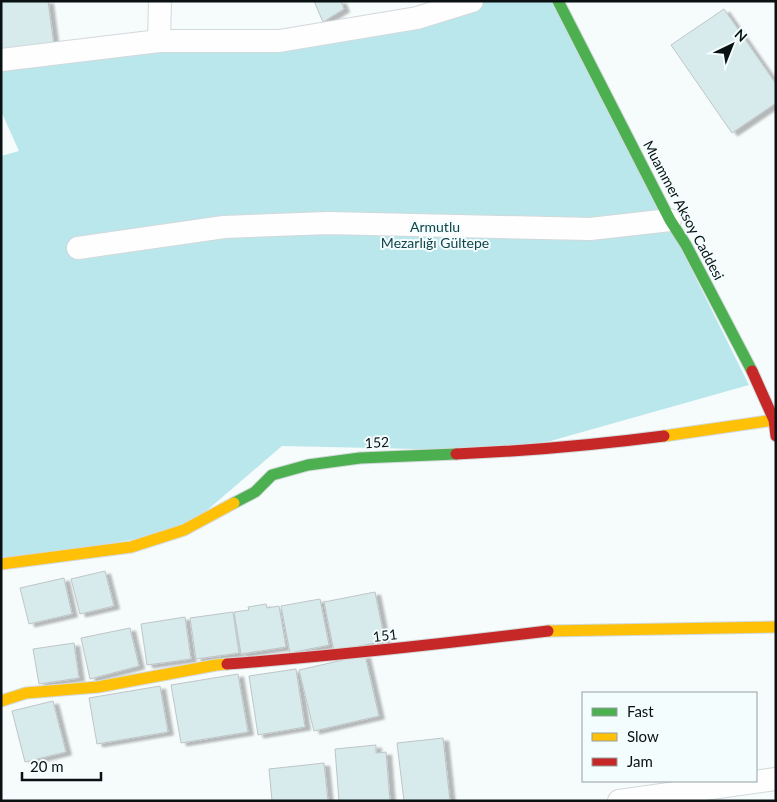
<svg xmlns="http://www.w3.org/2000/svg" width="777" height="802" font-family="Lato,sans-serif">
<defs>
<filter id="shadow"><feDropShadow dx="5.5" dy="3" stdDeviation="1" flood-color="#0004"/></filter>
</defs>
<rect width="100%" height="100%" fill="#f6fbfc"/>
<!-- green -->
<path fill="#bae7ec" d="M472 1H558L749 385 515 451 282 446 184 530 1 564V156L19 151 1 111V60L279 41Z"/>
<!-- building -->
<g fill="#d7eaec" stroke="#bfc5c6" filter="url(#shadow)">
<path d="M1 1H48L54 46 1 52Z"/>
<path d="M314 1H341L344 9 323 22Z"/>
<path d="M724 9 776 84V103L732 133 671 45Z"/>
<path d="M105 571 114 606 80 614 71 579Z"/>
<path d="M64 578 72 614 29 624 20 588Z"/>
<path d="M375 592 385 641 334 651 324 602Z"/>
<path d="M320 599 329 645 290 653 281 606Z"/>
<path d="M266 604 267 608 279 606 286 647 241 654 234 612 249 610 248 607Z"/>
<path d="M233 612 239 653 196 659 190 618Z"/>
<path d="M185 617 191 659 147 665 141 624Z"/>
<path d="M130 628 139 666 90 679 81 638Z"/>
<path d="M74 643 79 678 39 684 33 649Z"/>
<path d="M365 655 379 716 314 731 299 670Z"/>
<path d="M296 669 305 727 258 735 249 676Z"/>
<path d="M238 674 248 732 181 743 171 685Z"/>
<path d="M160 686 168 732 97 744 89 698Z"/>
<path d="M53 701 66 752 25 762 12 711Z"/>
<path d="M443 738 450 801H404L397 743Z"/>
<path d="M376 745V753L386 752 390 801H339L335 749Z"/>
<path d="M324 763 328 801H272L269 769Z"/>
</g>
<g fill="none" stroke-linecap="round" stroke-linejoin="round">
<defs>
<g id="street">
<path d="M159 41 160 1"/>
<path d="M1 60 159 41H279L417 18 472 1"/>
<path d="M78 248 224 227 328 223 590 229 670 220"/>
<path d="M619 801 776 779"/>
</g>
<g id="fast">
<path d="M558 1 670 220 686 245 752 371"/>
<path d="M234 503 255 492 272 475 308 465 360 458 456 454"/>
</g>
<g id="slow">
<path d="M664 436 774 420"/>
<path d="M1 564 131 547 184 530 234 503"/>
<path d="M548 631 776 627"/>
<path d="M1 701 26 693 98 687 216 665 227 664"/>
</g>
<g id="jam">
<path d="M752 371 774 420 776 436"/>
<path d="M456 454C526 451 595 445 664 436"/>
<path d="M227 664C335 656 441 644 548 631"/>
</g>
</defs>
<!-- street casing -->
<use href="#street" stroke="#d2d9da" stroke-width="24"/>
<!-- fast casing -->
<use href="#fast" stroke="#d2d9da" stroke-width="13"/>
<!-- slow casing -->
<use href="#slow" stroke="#d2d9da" stroke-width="13"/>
<!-- jam casing -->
<use href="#jam" stroke="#d2d9da" stroke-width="13"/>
<!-- street -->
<use href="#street" stroke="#fefeff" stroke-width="22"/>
<!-- fast -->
<use href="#fast" stroke="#4caf50" stroke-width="11"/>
<!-- slow -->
<use href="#slow" stroke="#ffc107" stroke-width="11"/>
<!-- jam -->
<use href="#jam" stroke="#c62828" stroke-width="11"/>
</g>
<g text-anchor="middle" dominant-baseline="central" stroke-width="4" stroke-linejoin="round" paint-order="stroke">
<!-- street labels -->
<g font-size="14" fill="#091112" stroke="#f4fdfe">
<text transform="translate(684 210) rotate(62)">Muammer Aksoy Caddesi</text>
<text transform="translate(377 442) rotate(-3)">152</text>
<text transform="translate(385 635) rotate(-7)">151</text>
</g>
<!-- park labels -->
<g font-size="14" fill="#104449" stroke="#f4fdfe">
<text x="435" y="226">Armutlu<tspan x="435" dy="16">Mezarlığı Gültepe</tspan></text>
</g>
</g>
<!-- border -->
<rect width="777" height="802" fill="none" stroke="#091112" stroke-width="5"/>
<!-- legend -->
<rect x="582" y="692" width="175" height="90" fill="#f4fdfe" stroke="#969fa0"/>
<rect x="592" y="708" width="25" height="8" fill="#4caf50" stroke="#969fa0"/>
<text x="627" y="717" font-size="15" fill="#091112">Fast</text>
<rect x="592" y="733" width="25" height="8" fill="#ffc107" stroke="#969fa0"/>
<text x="627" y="742" font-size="15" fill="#091112">Slow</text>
<rect x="592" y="758" width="25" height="8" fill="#c62828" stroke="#969fa0"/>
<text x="627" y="767" font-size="15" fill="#091112">Jam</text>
<!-- north arrow -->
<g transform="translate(732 45) rotate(43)" stroke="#f4fdfe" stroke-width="4" paint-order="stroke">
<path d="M0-4L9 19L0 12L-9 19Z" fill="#091112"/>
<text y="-8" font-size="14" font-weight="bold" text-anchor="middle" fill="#091112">N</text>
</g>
<!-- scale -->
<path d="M22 772v8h79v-8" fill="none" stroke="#091112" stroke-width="2.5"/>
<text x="30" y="772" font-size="15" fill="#091112" stroke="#f4fdfe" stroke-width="4" paint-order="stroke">20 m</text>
</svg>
